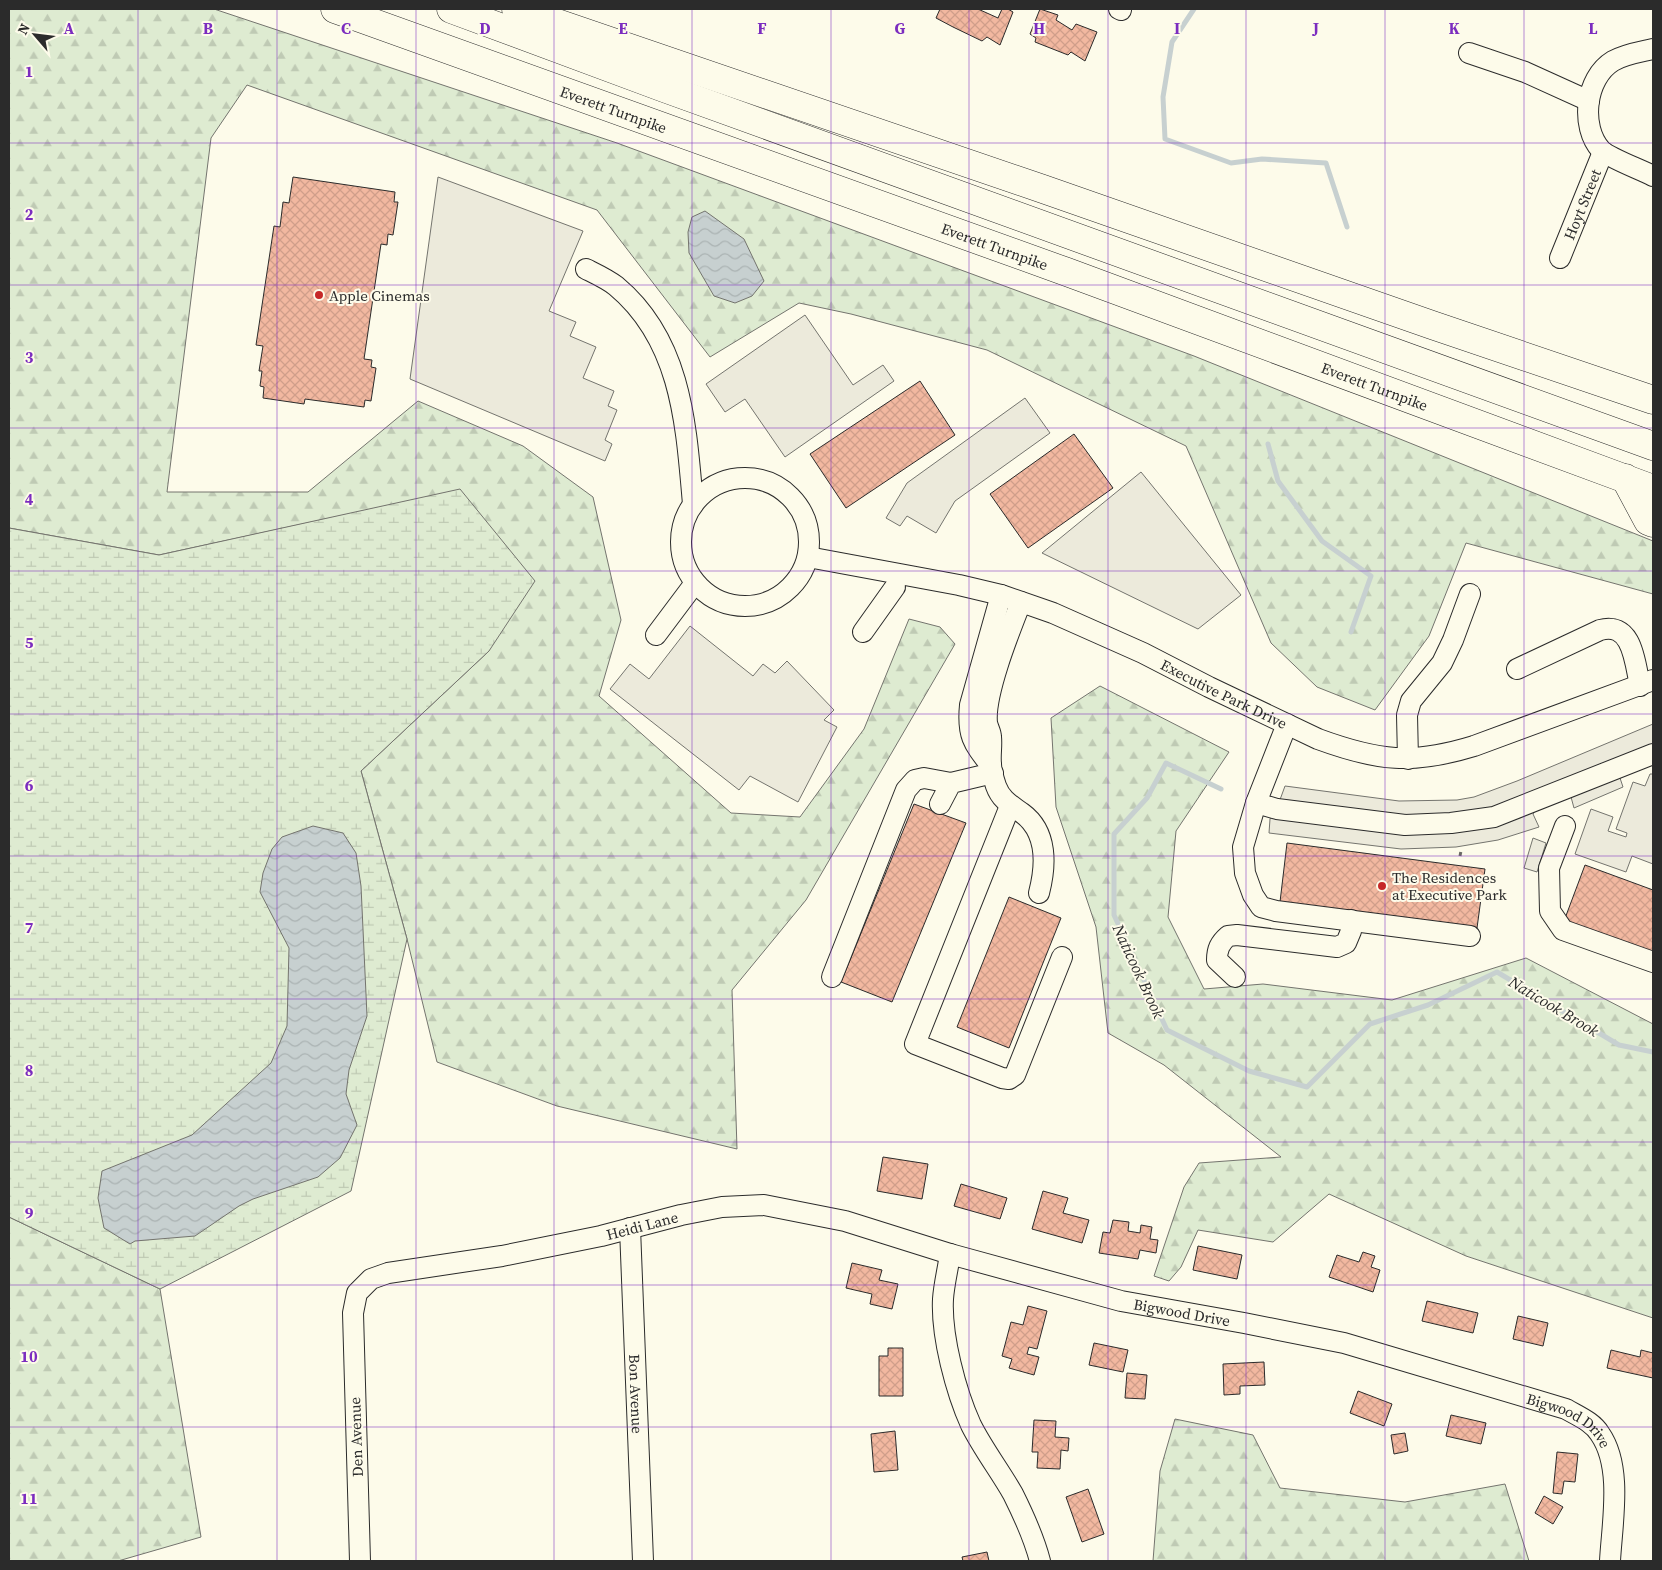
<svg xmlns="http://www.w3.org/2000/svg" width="1662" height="1570" font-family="'Source Serif 4',serif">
<defs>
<pattern id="forest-firs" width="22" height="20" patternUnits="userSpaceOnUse" patternTransform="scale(1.25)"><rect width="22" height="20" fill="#deebd1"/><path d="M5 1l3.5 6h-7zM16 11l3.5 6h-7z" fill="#bfcab4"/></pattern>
<pattern id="wetland-marsh" width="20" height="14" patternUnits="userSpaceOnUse" patternTransform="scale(1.25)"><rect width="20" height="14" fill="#deebd1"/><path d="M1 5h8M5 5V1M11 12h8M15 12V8" fill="none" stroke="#bfcab4"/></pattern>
<pattern id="water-waves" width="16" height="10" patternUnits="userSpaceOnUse" patternTransform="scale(1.25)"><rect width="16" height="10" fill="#c7d0d0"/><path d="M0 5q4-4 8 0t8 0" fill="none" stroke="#abb3b3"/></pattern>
<pattern id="building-cross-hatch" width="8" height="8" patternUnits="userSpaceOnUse" patternTransform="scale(1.25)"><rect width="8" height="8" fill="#f2b8a0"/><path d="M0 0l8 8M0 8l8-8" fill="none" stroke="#d09e8a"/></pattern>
</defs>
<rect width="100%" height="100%" fill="#fdfbea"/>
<!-- forest -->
<g fill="url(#forest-firs)" stroke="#74746e">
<path d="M9 9H214L617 143 1194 356 1653 541V594L1466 543 1429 636 1375 710 1317 687 1271 643 1186 446 987 350 851 314 799 303 710 357 597 210 247 85 211 138 167 492H308L418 401 523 446 593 497 621 620 599 696 731 813 800 817 864 729 909 619 940 627 955 644 806 900 732 990 737 1149 557 1106 437 1062 407 939 361 771 489 651 460 490 159 555 9 528Z"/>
<path d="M1100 686 1229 752 1176 831 1168 917 1204 989 1263 984 1392 1000 1526 958 1653 1024V1318L1466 1256 1329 1194 1273 1242 1198 1230 1181 1267 1169 1281 1154 1276 1184 1187 1199 1163 1281 1157 1164 1065 1108 1033 1096 927 1056 807 1051 718Z"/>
<path d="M9 1217 160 1289 201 1537 118 1561H9Z"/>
<path d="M1175 1419 1253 1435 1280 1488 1405 1502 1505 1484 1529 1561H1153L1160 1471Z"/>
</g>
<!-- wetland -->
<path fill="url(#wetland-marsh)" stroke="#74746e" d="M460 489 535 581 489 651 361 771 407 939 351 1191 160 1289 9 1217V528L159 555Z"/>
<!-- parking -->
<g fill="#eceadb" stroke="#74746e">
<path d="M438 177 583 231 549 311 576 322 570 336 596 347 583 378 614 391 608 406 617 410 605 440 612 444 605 461 410 379Z"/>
<path d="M805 315 853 385 883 365 894 381 785 457 745 399 725 412 706 384Z"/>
<path d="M1025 398 1050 433 955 501 936 533 907 516 900 526 886 518 907 483Z"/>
<path d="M1141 472 1241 595 1198 629 1042 553Z"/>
<path d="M690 626 753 676 763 664 775 673 787 661 834 710 824 720 837 727 798 802 750 776 739 790 610 689 630 664 649 679Z"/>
<path d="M1653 724V760L1619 775 1623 787 1574 808 1571 797 1535 811 1533 814 1539 827 1498 840 1456 847 1401 849 1269 833 1270 819 1281 797 1285 786 1399 801 1457 800 1474 797 1517 781Z"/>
<path d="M1650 774H1653V864L1632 856 1626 872 1575 854 1591 809 1613 817 1608 831 1626 837 1627 833 1616 829 1633 782 1645 786Z"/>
<path d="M1533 838 1546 843 1537 872 1524 868Z"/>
</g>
<!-- water -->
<g fill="url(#water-waves)" stroke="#74746e">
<path d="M705 211 744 239 764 281 752 296 735 303 714 296 689 253 688 232 692 217Z"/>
<path d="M313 826 343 833 356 853 361 886 367 1016 349 1070 346 1094 357 1125 340 1158 318 1177 253 1199 239 1206 195 1236 135 1241 130 1244 104 1228 98 1198 102 1171 192 1135 271 1063 287 1026 289 948 260 892 263 873 272 849 282 837Z"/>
</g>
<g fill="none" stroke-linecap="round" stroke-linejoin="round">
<!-- stream -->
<g stroke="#c7d0d0" stroke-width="5">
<path d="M1194 9 1172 42 1163 97 1165 139 1231 163 1262 159 1326 163 1347 227"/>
<path d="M1268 444 1278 481 1322 541 1371 576 1351 632"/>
<path d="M1221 789 1166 763 1147 798 1114 834V915L1167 1030 1249 1071 1307 1087 1370 1024 1428 1005 1497 972 1619 1045 1653 1052"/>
</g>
</g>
<!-- building -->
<g fill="url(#building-cross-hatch)" stroke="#2b2b2b">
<path d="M940 9H978L998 18 1002 9H1008L1013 12 1000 45 987 37 982 41 953 27 936 18Z"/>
<path d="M1040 9 1058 15 1056 20 1072 30 1076 24 1097 32 1085 61 1071 52 1068 55 1035 42 1036 38 1030 34Z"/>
<path d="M293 177 395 192 394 202H398L393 235 388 234 387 245 381 244 364 359 372 360 371 367 376 368 371 401 365 400 364 407 305 399 304 404 263 398 264 387 260 386 262 371H259L263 346 256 345 274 226 280 227 283 202 289 203Z"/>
<path d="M920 381 955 435 846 508 810 454Z"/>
<path d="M1074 434 1113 488 1028 548 990 494Z"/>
<path d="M914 804 966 823 892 1002 841 982Z"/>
<path d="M1287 843 1485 869 1477 928 1280 902Z"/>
<path d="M1585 865 1653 890V953L1564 921Z"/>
<path d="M1009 897 1061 918 1009 1048 957 1027Z"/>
<path d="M883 1157 928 1164 922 1199 877 1191Z"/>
<path d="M961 1184 1007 1198 1000 1219 954 1206Z"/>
<path d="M1043 1191 1068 1198 1063 1213 1089 1220 1082 1243 1032 1229Z"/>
<path d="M1113 1220 1129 1222 1128 1231 1140 1233 1141 1225 1152 1227 1150 1239 1158 1240 1156 1253 1140 1250 1138 1259 1099 1253 1103 1232 1110 1233Z"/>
<path d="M1198 1246 1242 1255 1237 1279 1193 1270Z"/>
<path d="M1363 1252 1375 1256 1371 1267 1380 1270 1373 1292 1329 1277 1337 1255 1359 1262Z"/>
<path d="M852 1263 882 1270 879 1280 898 1284 892 1309 870 1304 872 1294 846 1288Z"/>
<path d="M1427 1301 1478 1313 1473 1333 1422 1321Z"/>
<path d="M1028 1306 1047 1311 1037 1349 1029 1347 1027 1354 1039 1357 1034 1375 1009 1368 1012 1359 1002 1356 1011 1322 1023 1325Z"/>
<path d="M1518 1316 1548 1323 1543 1346 1513 1339Z"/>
<path d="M1094 1343 1128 1350 1123 1372 1089 1365Z"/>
<path d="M888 1348H903V1396H879V1356H888Z"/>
<path d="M1611 1350 1640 1357 1641 1350 1653 1353V1378L1607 1368Z"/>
<path d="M1264 1362 1265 1385 1240 1386V1394L1224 1395 1223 1364Z"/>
<path d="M1127 1373 1147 1375 1145 1399 1125 1398Z"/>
<path d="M1358 1391 1392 1404 1384 1426 1350 1413Z"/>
<path d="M1451 1415 1486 1423 1481 1444 1446 1436Z"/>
<path d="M1034 1420 1056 1421 1055 1437 1069 1438 1068 1451 1061 1450 1060 1469 1037 1468 1038 1452H1032Z"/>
<path d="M895 1431 898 1470 874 1472 871 1434Z"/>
<path d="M1405 1433 1408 1451 1394 1454 1391 1435Z"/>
<path d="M1557 1452 1578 1454 1575 1482 1564 1481 1562 1494 1553 1493Z"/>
<path d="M1088 1489 1104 1534 1082 1542 1066 1497Z"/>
<path d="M1544 1496 1563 1507 1553 1524 1535 1513Z"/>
<path d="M987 1552 989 1561H963L962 1557Z"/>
</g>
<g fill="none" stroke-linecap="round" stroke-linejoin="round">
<defs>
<g id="minor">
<path d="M1119 9 1121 10"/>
<path d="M1653 49C1640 52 1625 54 1613 61 1585 78 1580 127 1601 150 1609 158 1642 170 1653 176"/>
<path d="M1469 53 1525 72 1589 101"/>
<path id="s1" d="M1560 258 1603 152"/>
<path d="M586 269C596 274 607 279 616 286 682 341 686 425 693 504"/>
<circle cx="745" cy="542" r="64"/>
<path id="s2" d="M808 557 959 585 1001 595 1053 613 1143 653 1209 687 1318 739C1378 761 1412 765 1474 746L1653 680"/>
<path d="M1021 602C1010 630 984 694 987 723 988 728 991 732 991 737 992 746 990 755 991 764 991 771 994 780 996 786 1001 800 1011 805 1022 813 1048 832 1046 866 1039 893"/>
<path d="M863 632 895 587"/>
<path d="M656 635 695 583"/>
<path d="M1517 669 1600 630C1633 621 1635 663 1640 686"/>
<path d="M1287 724 1256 803 1243 847 1245 873 1253 895 1261 907 1276 911 1470 936"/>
<path d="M1408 759 1407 715 1411 701 1442 663 1453 640 1470 594"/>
<path d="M991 766C973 743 967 736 970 705L1001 595"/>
<path d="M1256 803 1277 809 1405 825 1451 823 1494 817 1653 754"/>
<path d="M940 804 951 783 993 773"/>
<path d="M1010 806 915 1044 1002 1078 1009 1079 1015 1075 1062 957"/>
<path d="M1565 826 1549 868 1550 911 1563 930 1653 962"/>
<path d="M832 977 906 790 915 780 924 778 951 783"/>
<path d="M1235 977 1217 960C1217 949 1220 943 1228 936L1237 935 1337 947 1346 943 1351 931V920"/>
<path id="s3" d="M630 1228 643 1561"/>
<path d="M950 1254C948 1269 944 1284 943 1299 941 1336 956 1392 971 1425 983 1449 1000 1471 1013 1494 1024 1516 1034 1538 1040 1561"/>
<path id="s4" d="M360 1561 353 1313 357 1293 371 1279 388 1273 502 1256 601 1236 681 1215 722 1207 764 1205 845 1221 950 1254 1121 1301 1244 1323 1344 1343 1566 1409C1578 1416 1593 1422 1600 1434 1623 1467 1612 1523 1610 1561"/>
</g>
<g id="highway">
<path id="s5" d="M335 9 1067 272 1653 489"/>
<path d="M451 9 664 88 1653 446"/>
<path d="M516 9 1043 189 1432 325 1653 400"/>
<path d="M1625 478 1648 521 1653 523"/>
</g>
</defs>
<!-- minor casing -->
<use href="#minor" stroke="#2b2b2b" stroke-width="22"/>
<!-- highway casing -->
<use href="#highway" stroke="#2b2b2b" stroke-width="29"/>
<!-- path -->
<path stroke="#6a6964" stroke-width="3" stroke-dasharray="4 2.5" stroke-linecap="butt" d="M1460 856 1461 851"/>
<!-- minor -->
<use href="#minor" stroke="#fdfbea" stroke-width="20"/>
<!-- highway -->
<use href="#highway" stroke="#fdfbea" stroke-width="28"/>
</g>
<!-- grid -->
<path fill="none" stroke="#7b2cbf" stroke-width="1" stroke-opacity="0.55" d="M138 9V1561M277 9V1561M416 9V1561M554 9V1561M692 9V1561M831 9V1561M969 9V1561M1108 9V1561M1246 9V1561M1385 9V1561M1524 9V1561M9 143H1653M9 285H1653M9 428H1653M9 571H1653M9 714H1653M9 856H1653M9 999H1653M9 1142H1653M9 1285H1653M9 1427H1653"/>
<!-- markers -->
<g fill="#c62828" stroke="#fdfbea" stroke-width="2">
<circle cx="319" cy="295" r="5"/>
<circle cx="1382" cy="886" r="5"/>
</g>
<g text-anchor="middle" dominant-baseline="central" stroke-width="4" stroke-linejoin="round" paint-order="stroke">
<!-- street labels -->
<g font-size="15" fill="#2b2b2b" stroke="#fdfbea">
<text stroke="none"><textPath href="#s5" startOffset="296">Everett Turnpike</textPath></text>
<text stroke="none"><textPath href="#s1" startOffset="58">Hoyt Street</textPath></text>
<text stroke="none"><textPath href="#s5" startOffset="701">Everett Turnpike</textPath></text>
<text stroke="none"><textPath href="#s5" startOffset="1106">Everett Turnpike</textPath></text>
<text stroke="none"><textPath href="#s2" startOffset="441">Executive Park Drive</textPath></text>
<text stroke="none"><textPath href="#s4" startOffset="565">Heidi Lane</textPath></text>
<text stroke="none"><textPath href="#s4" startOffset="1121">Bigwood Drive</textPath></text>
<text stroke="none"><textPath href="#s3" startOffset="166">Bon Avenue</textPath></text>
<text stroke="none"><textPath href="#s4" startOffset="1526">Bigwood Drive</textPath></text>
<text transform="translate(356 1437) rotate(-92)">Den Avenue</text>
</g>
<!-- poi labels -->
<g font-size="15" fill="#2b2b2b" stroke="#fdfbea" text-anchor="start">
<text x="329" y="295">Apple Cinemas</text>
<text x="1392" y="877">The Residences<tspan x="1392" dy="17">at Executive Park</tspan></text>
</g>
<!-- water labels -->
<g font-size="16" font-style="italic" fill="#2b2b2b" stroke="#fdfbea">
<text transform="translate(1139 971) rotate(65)">Naticook Brook</text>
<text transform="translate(1554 1006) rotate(31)">Naticook Brook</text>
</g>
</g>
<g font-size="16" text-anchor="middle" font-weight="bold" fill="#7b2cbf" stroke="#fdfbea" stroke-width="4" stroke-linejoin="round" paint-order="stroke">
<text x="69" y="34">A</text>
<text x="208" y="34">B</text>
<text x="346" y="34">C</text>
<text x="485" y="34">D</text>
<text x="623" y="34">E</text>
<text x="762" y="34">F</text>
<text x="900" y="34">G</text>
<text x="1039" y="34">H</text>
<text x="1177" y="34">I</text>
<text x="1316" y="34">J</text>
<text x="1454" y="34">K</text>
<text x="1593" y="34">L</text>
<text x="29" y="77">1</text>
<text x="29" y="220">2</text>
<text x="29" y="363">3</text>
<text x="29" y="505">4</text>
<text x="29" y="648">5</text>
<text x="29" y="791">6</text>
<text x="29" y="933">7</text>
<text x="29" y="1076">8</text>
<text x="29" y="1219">9</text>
<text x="29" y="1362">10</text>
<text x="29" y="1504">11</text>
</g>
<!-- border -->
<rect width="1662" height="1570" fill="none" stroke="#2b2b2b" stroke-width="20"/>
<!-- north arrow -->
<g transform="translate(35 35) rotate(298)" stroke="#fdfbea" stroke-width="4" paint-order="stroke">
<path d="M0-4L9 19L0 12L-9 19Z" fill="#2b2b2b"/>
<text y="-8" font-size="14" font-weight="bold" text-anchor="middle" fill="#2b2b2b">N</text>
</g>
</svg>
